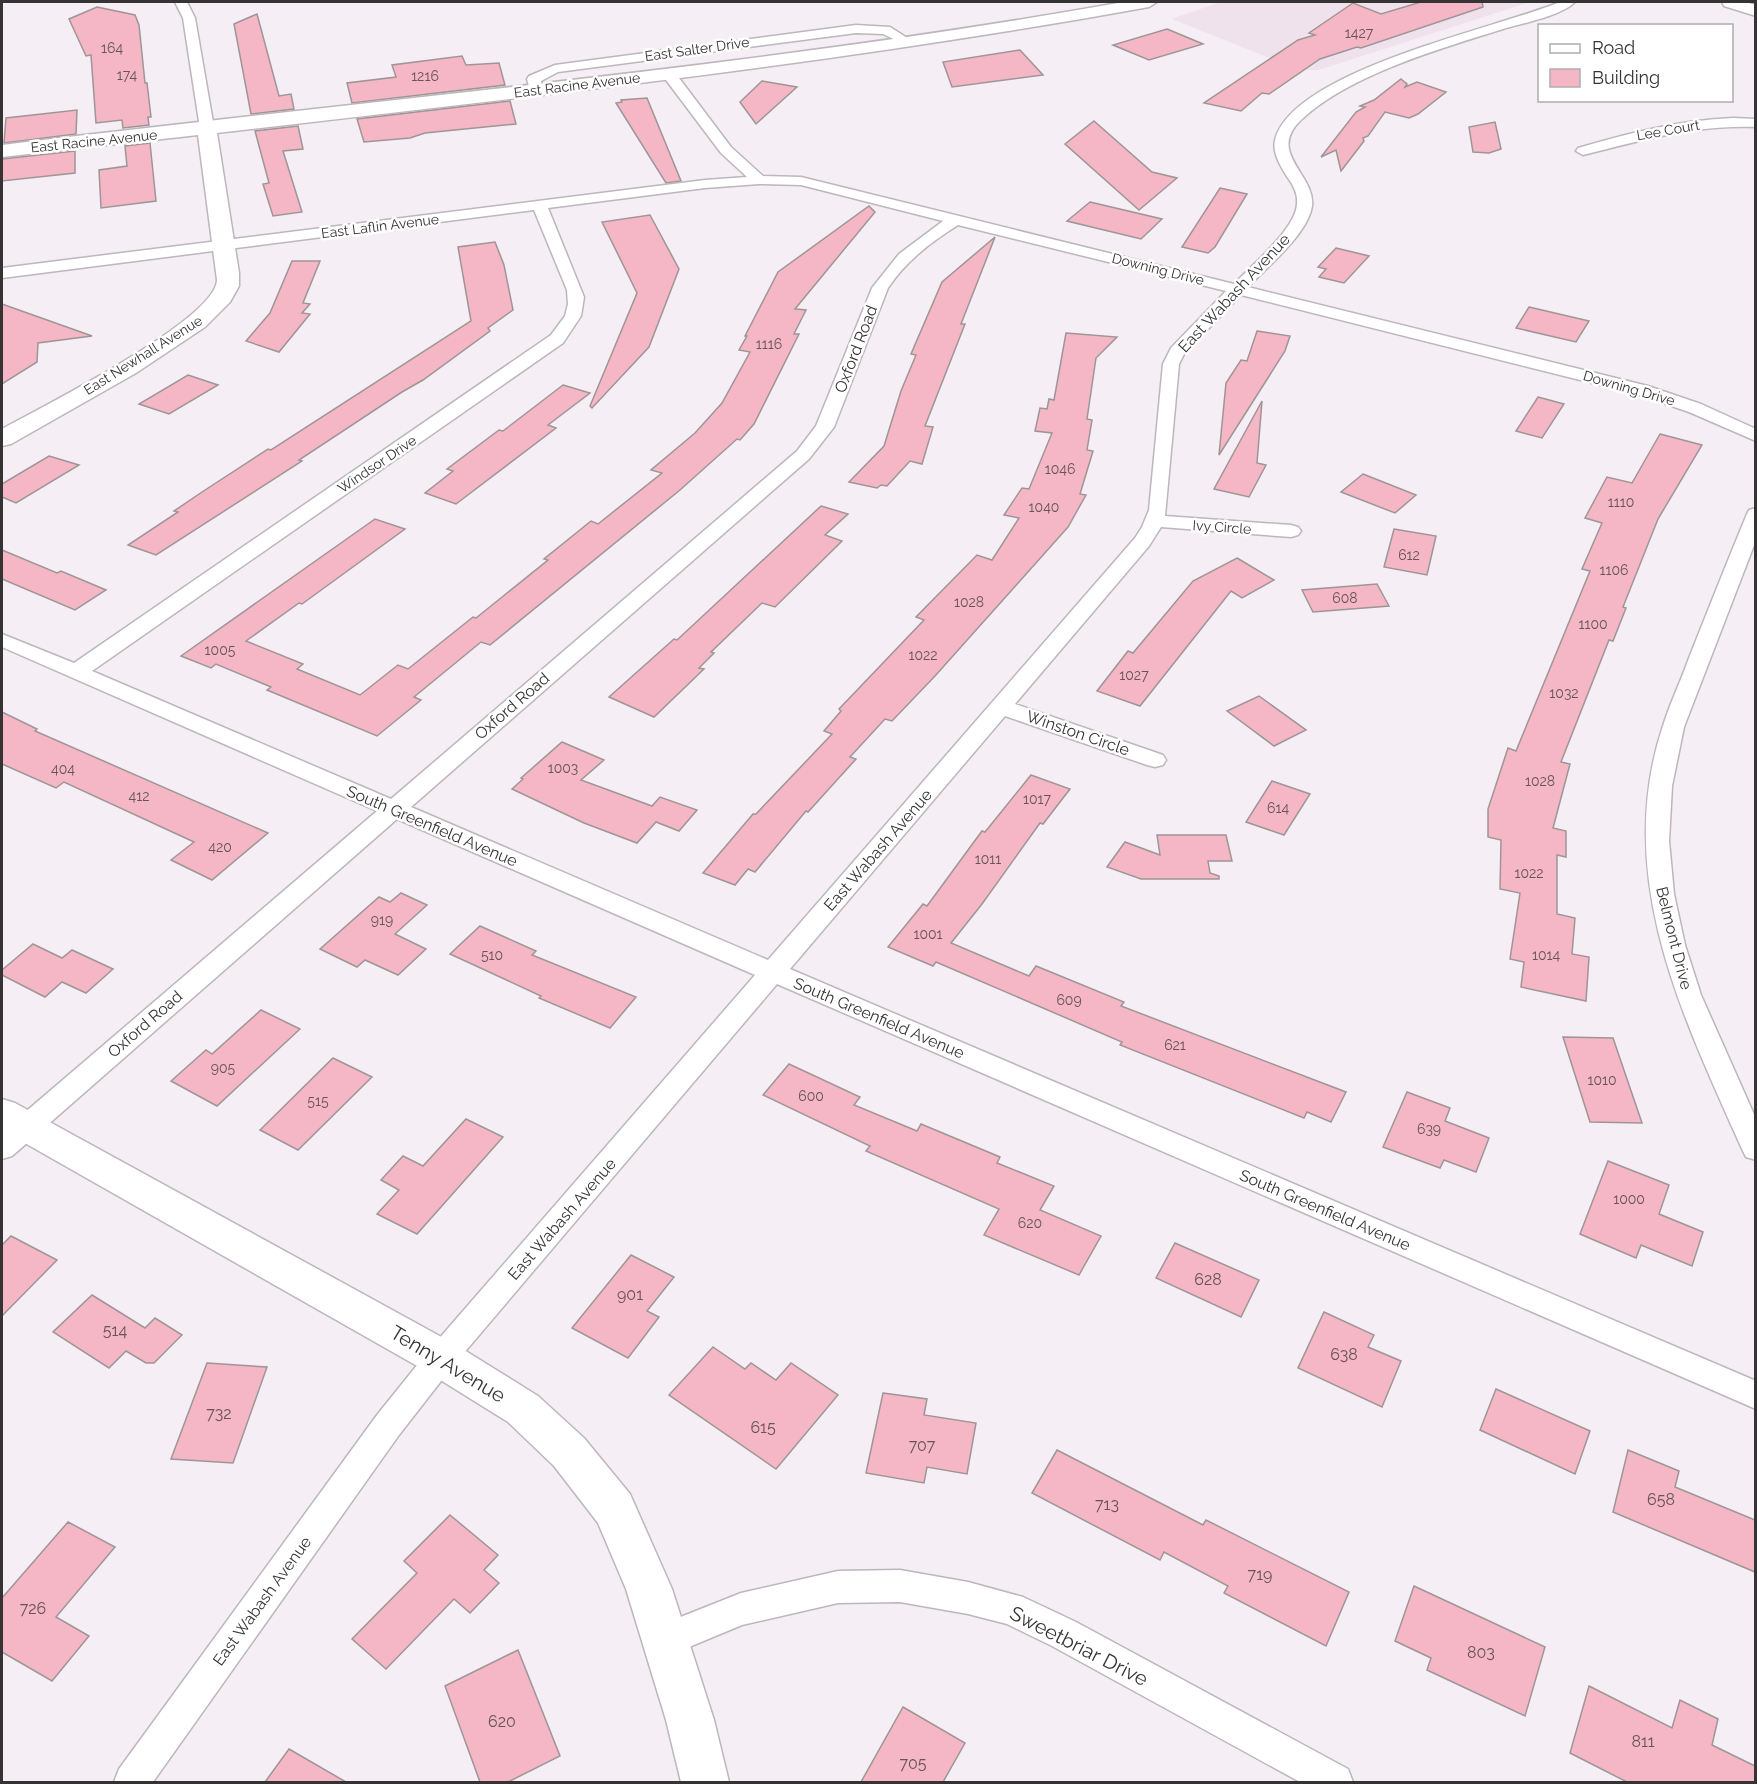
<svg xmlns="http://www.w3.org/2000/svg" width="1757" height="1784" font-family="Raleway,sans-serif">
<rect width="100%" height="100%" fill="#f5eef4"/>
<!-- built -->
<path fill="#f0e2ed" d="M1220 2H1530L1319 70H1307L1297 69 1172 19Z"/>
<!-- building -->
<g fill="#f5b7c5" stroke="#9e9597" stroke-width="1.5">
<path d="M1421 2H1482L1483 7 1361 48 1357 47 1320 59 1269 94 1262 93 1241 111 1204 103 1298 40 1315 35 1309 33 1353 3 1381 14Z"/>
<path d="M97 7 135 15 139 25 145 83H147L151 117H148L149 125 123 128 122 120 96 123 91 55 86 56 69 19Z"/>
<path d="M257 14 279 96 291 94 294 109 251 114 234 24Z"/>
<path d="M1167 29 1203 44 1149 60 1113 45Z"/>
<path d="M1020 50 1043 75 952 87 943 62Z"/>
<path d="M462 56 466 65 499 63 505 85 352 103 347 83 396 77 392 65Z"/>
<path d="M1401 79 1407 84 1405 87 1417 82 1446 92 1418 114 1409 118 1385 112 1368 136 1363 138 1364 141 1341 171 1336 150 1321 157 1356 112 1365 107 1360 106 1374 100Z"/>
<path d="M762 81 797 87 756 124 740 102Z"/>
<path d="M647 98 681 181 666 183 616 103 622 102 621 100Z"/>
<path d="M510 101 516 124 425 133 410 138 364 142 357 119Z"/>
<path d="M77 110 76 134 4 143 6 118Z"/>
<path d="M1094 121 1152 172 1177 178 1139 210 1065 144Z"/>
<path d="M1495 122 1501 149 1489 153 1473 152 1469 127Z"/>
<path d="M298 126 303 149 283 151 302 212 273 216 263 184 269 183 255 131Z"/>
<path d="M150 143 156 201 101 208 99 170 127 166 125 146Z"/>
<path d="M75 151V173L2 181V159Z"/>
<path d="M1220 188 1247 194 1215 247 1208 253 1182 247Z"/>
<path d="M1090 202 1162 219 1141 239 1067 221Z"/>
<path d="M869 206 875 212 795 309 806 310 794 334H799L754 424 740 440 737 439 680 490 490 645 481 642 414 697 421 700 377 736 267 690 271 687 216 664 211 668 181 656 375 519 405 529 302 604 299 603 246 641 303 664 297 669 360 695 398 665 408 669 473 617 476 618 548 560 544 559 591 521 598 524 662 473 651 470 695 433 722 403 750 352 739 350 747 336H745L778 272Z"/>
<path d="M650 215 679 269 649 347 592 408 590 406 637 293 602 222Z"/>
<path d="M995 237 961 324H965L925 426 933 427 922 464 910 461 887 486 881 485 877 488 849 482 884 446 901 391 916 355 911 354 942 282Z"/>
<path d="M495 242 504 265 513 310 488 328 490 331 423 380 402 392 299 460 302 461 156 555 128 545 178 512 174 511 202 492 268 449 271 450 471 321 458 247Z"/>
<path d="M1336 248 1369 256 1344 283 1319 277 1326 269 1318 267Z"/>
<path d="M292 261H320L303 303 310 304 302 313 310 314 279 352 246 341 270 313Z"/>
<path d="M2 304 92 336 38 343 37 362 2 384Z"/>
<path d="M1529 307 1589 321 1576 342 1516 328Z"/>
<path d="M1257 331 1290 336 1285 351 1219 455 1226 383 1241 360 1247 361Z"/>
<path d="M1066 333 1117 337 1096 358 1087 419 1092 420 1087 450 1093 451 1080 494 1086 495 1068 527 935 676 892 721 885 719 850 757 856 759 808 812 806 811 755 872 748 869 735 885 703 873 753 814H756L832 734 824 731 841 711 839 709 924 620 916 617 977 555 992 560 1019 518 1004 515 1022 488 1029 489 1052 433 1035 431 1040 408 1047 409 1049 399 1054 400Z"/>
<path d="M188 375 218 385 169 414 139 404Z"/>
<path d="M563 385 590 393 548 425 556 428 456 504 425 493 453 471 447 469 499 430 503 431Z"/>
<path d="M1538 397 1564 404 1542 438 1516 431Z"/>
<path d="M1262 401 1257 463 1266 465 1249 497 1214 489Z"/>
<path d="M1660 434 1702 445 1658 519 1623 607 1626 608 1613 641 1609 640 1561 762 1570 764 1553 828 1566 831V857L1557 855V914L1575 918 1572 954 1589 957 1586 1001 1521 987 1524 962 1510 959 1520 893 1500 889 1501 840 1488 837V809L1508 748 1516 751 1590 571 1582 569 1602 523 1585 518 1607 477 1632 483Z"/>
<path d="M49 456 79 465 16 503 2 497V484Z"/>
<path d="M1363 474 1416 495 1395 513 1341 492Z"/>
<path d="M821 506 848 514 825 535 842 541 775 607 762 603 711 652 714 653 699 668 704 669 654 717 609 697 674 639 677 640Z"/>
<path d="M1394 529 1436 536 1427 575 1384 567Z"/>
<path d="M2 550 57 573 61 571 106 590 75 610 2 579Z"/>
<path d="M1237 558 1274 580 1242 598 1231 591 1140 706 1097 691 1128 651 1133 653 1193 581Z"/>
<path d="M1377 584 1389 606 1313 612 1302 590Z"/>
<path d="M1259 696 1306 730 1274 746 1227 711Z"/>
<path d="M2 712 37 729 35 731 268 833 212 880 171 860 194 842 64 782 56 788 2 764Z"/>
<path d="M562 742 604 760 581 780 652 806 660 797 697 810 679 831 656 822 637 843 584 823 512 789 523 779 521 778Z"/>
<path d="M1031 775 1070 789 1043 824 1040 823 982 904 951 943 1029 976 1036 966 1124 1002 1121 1006 1346 1092 1331 1122 1307 1112 1304 1118 1120 1045 1122 1042 936 962 933 966 888 947 923 904 927 906 982 831 985 832Z"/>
<path d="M1272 781 1310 794 1284 835 1246 822Z"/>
<path d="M1157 835H1226L1232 861H1208L1210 873 1219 876V879H1141L1107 867 1125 842 1160 855Z"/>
<path d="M401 893 427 905 395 934 426 949 398 975 365 960 357 967 320 949 379 897 390 902Z"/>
<path d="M480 926 536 951 532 955 636 997 610 1028 539 998 541 996 450 954Z"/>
<path d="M33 944 62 958 72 950 113 969 86 993 62 982 45 997 2 975V970Z"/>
<path d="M261 1010 300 1029 217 1106 171 1081 206 1050 212 1054Z"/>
<path d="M1563 1037 1613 1038 1642 1123 1590 1122Z"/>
<path d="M333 1058 372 1077 298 1150 260 1130Z"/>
<path d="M789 1064 860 1097 854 1105 917 1131 921 1124 1000 1157 997 1163 1054 1186 1040 1210 1101 1236 1079 1275 984 1235 999 1209 866 1151 870 1146 763 1095Z"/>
<path d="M1407 1092 1450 1108 1445 1121 1489 1138 1476 1172 1444 1160 1440 1168 1383 1147Z"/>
<path d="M466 1119 503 1137 417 1234 377 1214 399 1190 381 1180 403 1156 423 1166Z"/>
<path d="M1608 1161 1669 1185 1659 1214 1703 1232 1692 1266 1641 1245 1636 1258 1580 1234Z"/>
<path d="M11 1236 57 1260 2 1316V1245Z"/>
<path d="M1175 1243 1259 1280 1241 1317 1156 1278Z"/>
<path d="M631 1255 674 1277 647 1311 659 1317 628 1358 572 1328Z"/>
<path d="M92 1295 145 1328 155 1318 182 1335 154 1363H146L126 1351 109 1368 53 1332Z"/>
<path d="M1324 1312 1374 1335 1368 1347 1401 1361 1382 1407 1298 1368Z"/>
<path d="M713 1347 745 1369 751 1363 776 1380 791 1363 838 1395 776 1469 669 1395Z"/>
<path d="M207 1363 267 1367 233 1463 171 1459Z"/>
<path d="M1496 1389 1590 1431 1575 1474 1480 1430Z"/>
<path d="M883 1393 927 1399 924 1415 976 1423 967 1474 927 1467 924 1483 866 1473Z"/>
<path d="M1057 1450 1203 1525 1206 1520 1349 1592 1326 1646 1224 1593 1228 1586 1164 1552 1160 1560 1032 1493Z"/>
<path d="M1628 1450 1679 1471 1675 1487 1755 1520V1572L1613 1512Z"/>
<path d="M450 1515 498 1555 484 1570 499 1583 470 1613 454 1599 386 1669 352 1639 417 1573 404 1561Z"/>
<path d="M68 1522 115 1547 56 1617 89 1636 52 1681 2 1652V1598Z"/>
<path d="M1414 1586 1545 1647 1525 1716 1427 1670 1431 1658 1395 1641Z"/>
<path d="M518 1650 560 1756 508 1782H480L445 1686Z"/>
<path d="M1589 1686 1672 1728 1680 1700 1718 1719 1712 1745 1755 1766V1782H1627L1570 1753Z"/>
<path d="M903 1707 965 1743 943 1782H861Z"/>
<path d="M289 1749 346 1782H265Z"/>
</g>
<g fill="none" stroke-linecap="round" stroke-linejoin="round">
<defs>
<g id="street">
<path d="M175 2H187L195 18 214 128 212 131H202L200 128 183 18Z"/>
<path d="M1560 2H1575C1561 16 1523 23 1503 29 1442 48 1348 75 1301 120 1266 153 1316 175 1312 206 1308 234 1267 267 1248 287L1648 386 1701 404 1756 429V441L1689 412 1636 394 1241 295 1184 354 1179 364 1165 516 1291 525 1298 527 1301 531 1298 535 1291 537 1161 527 1149 546 1015 704 1163 755 1166 760 1163 765 1155 767 1147 765 1005 716 790 969 1756 1381V1409L777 984 452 1367 399 1435 153 1782H114L119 1769 377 1415 430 1349 755 975 397 819 12 1156 2 1159V1132L377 811 2 647V634L74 663 551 335 565 316 568 304 567 290 534 210 2 278V268L705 180 747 177 721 153 663 76 661 73 668 69 673 70 731 147 763 176 801 177 1234 284C1251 266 1297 228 1297 203 1298 194 1293 185 1288 178 1281 167 1272 153 1275 140 1293 70 1498 28 1560 2ZM759 184 801 185 943 221 899 254 872 288 816 426 797 451 391 799 92 671 563 343 581 316 584 297 548 208 705 188ZM958 225 1226 291 1171 348 1163 364 1149 510 1142 527 1135 538 768 960 411 807 809 459 834 427 888 288C906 261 931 242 958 225Z"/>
<path d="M856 25 890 27 912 41 906 45 883 34 856 33 558 72 541 81 543 91 541 94H531L527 79 529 76 555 65Z"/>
<path d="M1733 118 1756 119V127C1691 125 1645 140 1583 155L1576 151 1578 148C1629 133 1680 120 1733 118Z"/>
<path d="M1756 508V540L1684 727 1672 786 1669 841 1674 894 1685 945 1701 995 1756 1119V1160L1746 1157 1742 1149C1682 1015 1613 875 1663 726 1670 703 1681 681 1689 658 1708 610 1727 562 1747 514L1749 510Z"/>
<path d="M900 1570 968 1582 1023 1597 1076 1622 1348 1769 1353 1782H1300L1052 1646 1007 1624 968 1614 900 1602 838 1603 742 1625 665 1657 653 1652 648 1640 653 1628 741 1593 838 1571Z"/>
</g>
<g id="secondary">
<path d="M1124 2H1157L1149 7C841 63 528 97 217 133L239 273V286L230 302 205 327 136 373 11 444 2 446V429C40 408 216 320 217 280L198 135 2 157V145C376 99 752 68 1124 2Z"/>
<path d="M1722 2H1745L1756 5V16L1724 6Z"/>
<path d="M2 1099 15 1103 456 1345 538 1396 584 1438 630 1494 672 1589 714 1720 729 1782H681L666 1720 626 1589 598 1523 554 1466 508 1422 426 1371 2 1130Z"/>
</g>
</defs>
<!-- street casing -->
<use href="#street" stroke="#bdb6bc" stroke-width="3"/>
<!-- secondary casing -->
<use href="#secondary" stroke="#bdb6bc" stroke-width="3"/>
<!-- street -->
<use href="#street" fill="#fff" fill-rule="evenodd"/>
<!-- secondary -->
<use href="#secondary" fill="#fff" fill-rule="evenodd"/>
</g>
<g text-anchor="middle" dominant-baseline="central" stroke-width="5" stroke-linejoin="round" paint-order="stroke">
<!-- number labels -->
<g font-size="14" fill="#665459">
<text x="1359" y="33">1427</text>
<text x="112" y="48">164</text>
<text x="127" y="75">174</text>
<text x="425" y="76">1216</text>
<text x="769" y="344">1116</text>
<text x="1060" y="469">1046</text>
<text x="1621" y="502">1110</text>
<text x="1044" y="507">1040</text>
<text x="1409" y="555">612</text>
<text x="1614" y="570">1106</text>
<text x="1345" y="598">608</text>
<text x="969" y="602">1028</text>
<text x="1593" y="624">1100</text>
<text x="220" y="650">1005</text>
<text x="923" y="655">1022</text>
<text x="1134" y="675">1027</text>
<text x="1564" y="693">1032</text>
<text x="563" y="768">1003</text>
<text x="63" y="769">404</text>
<text x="1540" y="781">1028</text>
<text x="139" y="796">412</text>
<text x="1037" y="799">1017</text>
<text x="1278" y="808">614</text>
<text x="220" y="847">420</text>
<text x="988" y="859">1011</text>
<text x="1529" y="873">1022</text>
<text x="382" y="920">919</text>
<text x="928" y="934">1001</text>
<text x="492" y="955">510</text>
<text x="1546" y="955">1014</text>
<text x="1069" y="1000">609</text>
<text x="1175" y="1045">621</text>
<text x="223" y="1068">905</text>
<text x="1602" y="1080">1010</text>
<text x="811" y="1096">600</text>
<text x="318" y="1101">515</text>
<text x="1429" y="1129">639</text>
<text x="1629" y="1199">1000</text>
<text x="1030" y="1223">620</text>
</g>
<!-- far-street labels -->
<g font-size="14" fill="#363335" stroke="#fff">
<text transform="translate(697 49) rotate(-8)">East Salter Drive</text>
<text transform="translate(577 85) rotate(-7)">East Racine Avenue</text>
<text transform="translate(1668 130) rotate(-10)">Lee Court</text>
<text transform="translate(94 141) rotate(-6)">East Racine Avenue</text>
<text transform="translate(380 226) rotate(-7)">East Laflin Avenue</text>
<text transform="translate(1158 269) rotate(14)">Downing Drive</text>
<text transform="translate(143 355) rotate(-32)">East Newhall Avenue</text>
<text transform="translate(1629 388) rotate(16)">Downing Drive</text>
<text transform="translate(377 464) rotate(-34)">Windsor Drive</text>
<text transform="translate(1222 527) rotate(4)">Ivy Circle</text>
</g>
<!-- street labels -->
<g font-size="16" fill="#363335" stroke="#fff">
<text transform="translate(1234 293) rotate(-47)">East Wabash Avenue</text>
<text transform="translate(856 349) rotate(-69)">Oxford Road</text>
<text transform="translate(512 706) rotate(-41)">Oxford Road</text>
<text transform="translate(1078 733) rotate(19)">Winston Circle</text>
<text transform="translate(432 826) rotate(23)">South Greenfield Avenue</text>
<text transform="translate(878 850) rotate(-49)">East Wabash Avenue</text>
<text transform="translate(1674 938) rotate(76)">Belmont Drive</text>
<text transform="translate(879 1018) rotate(23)">South Greenfield Avenue</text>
<text transform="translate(145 1024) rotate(-41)">Oxford Road</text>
<text transform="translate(1325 1210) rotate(23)">South Greenfield Avenue</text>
<text transform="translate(562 1219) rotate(-49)">East Wabash Avenue</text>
<text transform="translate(262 1601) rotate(-54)">East Wabash Avenue</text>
</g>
<!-- near-number labels -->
<g font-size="16" fill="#665459">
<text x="1208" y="1279">628</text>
<text x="630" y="1294">901</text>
<text x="115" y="1330">514</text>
<text x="1344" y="1354">638</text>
<text x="219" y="1413">732</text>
<text x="763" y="1427">615</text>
<text x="922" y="1445">707</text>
<text x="1661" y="1499">658</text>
<text x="1107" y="1504">713</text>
<text x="1260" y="1574">719</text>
<text x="33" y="1608">726</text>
<text x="1481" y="1652">803</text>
<text x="502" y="1721">620</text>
<text x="1643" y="1741">811</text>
<text x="913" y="1763">705</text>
</g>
<!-- near-street labels -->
<g font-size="20" fill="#363335" stroke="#fff">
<text transform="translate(448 1364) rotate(31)">Tenny Avenue</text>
<text transform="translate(1079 1646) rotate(27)">Sweetbriar Drive</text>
</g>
</g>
<!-- border -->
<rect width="1757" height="1784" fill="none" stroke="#363335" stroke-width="6"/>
<!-- legend -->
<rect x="1538" y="24" width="195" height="78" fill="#ffffff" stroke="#afadae" stroke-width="1.5"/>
<rect x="1550" y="44" width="30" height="9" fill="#ffffff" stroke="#afadae" stroke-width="1.5"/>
<text x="1592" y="54" font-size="18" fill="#363335">Road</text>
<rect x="1550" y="69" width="30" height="18" fill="#f5b7c5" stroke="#afadae" stroke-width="1.5"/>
<text x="1592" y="84" font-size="18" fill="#363335">Building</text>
</svg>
